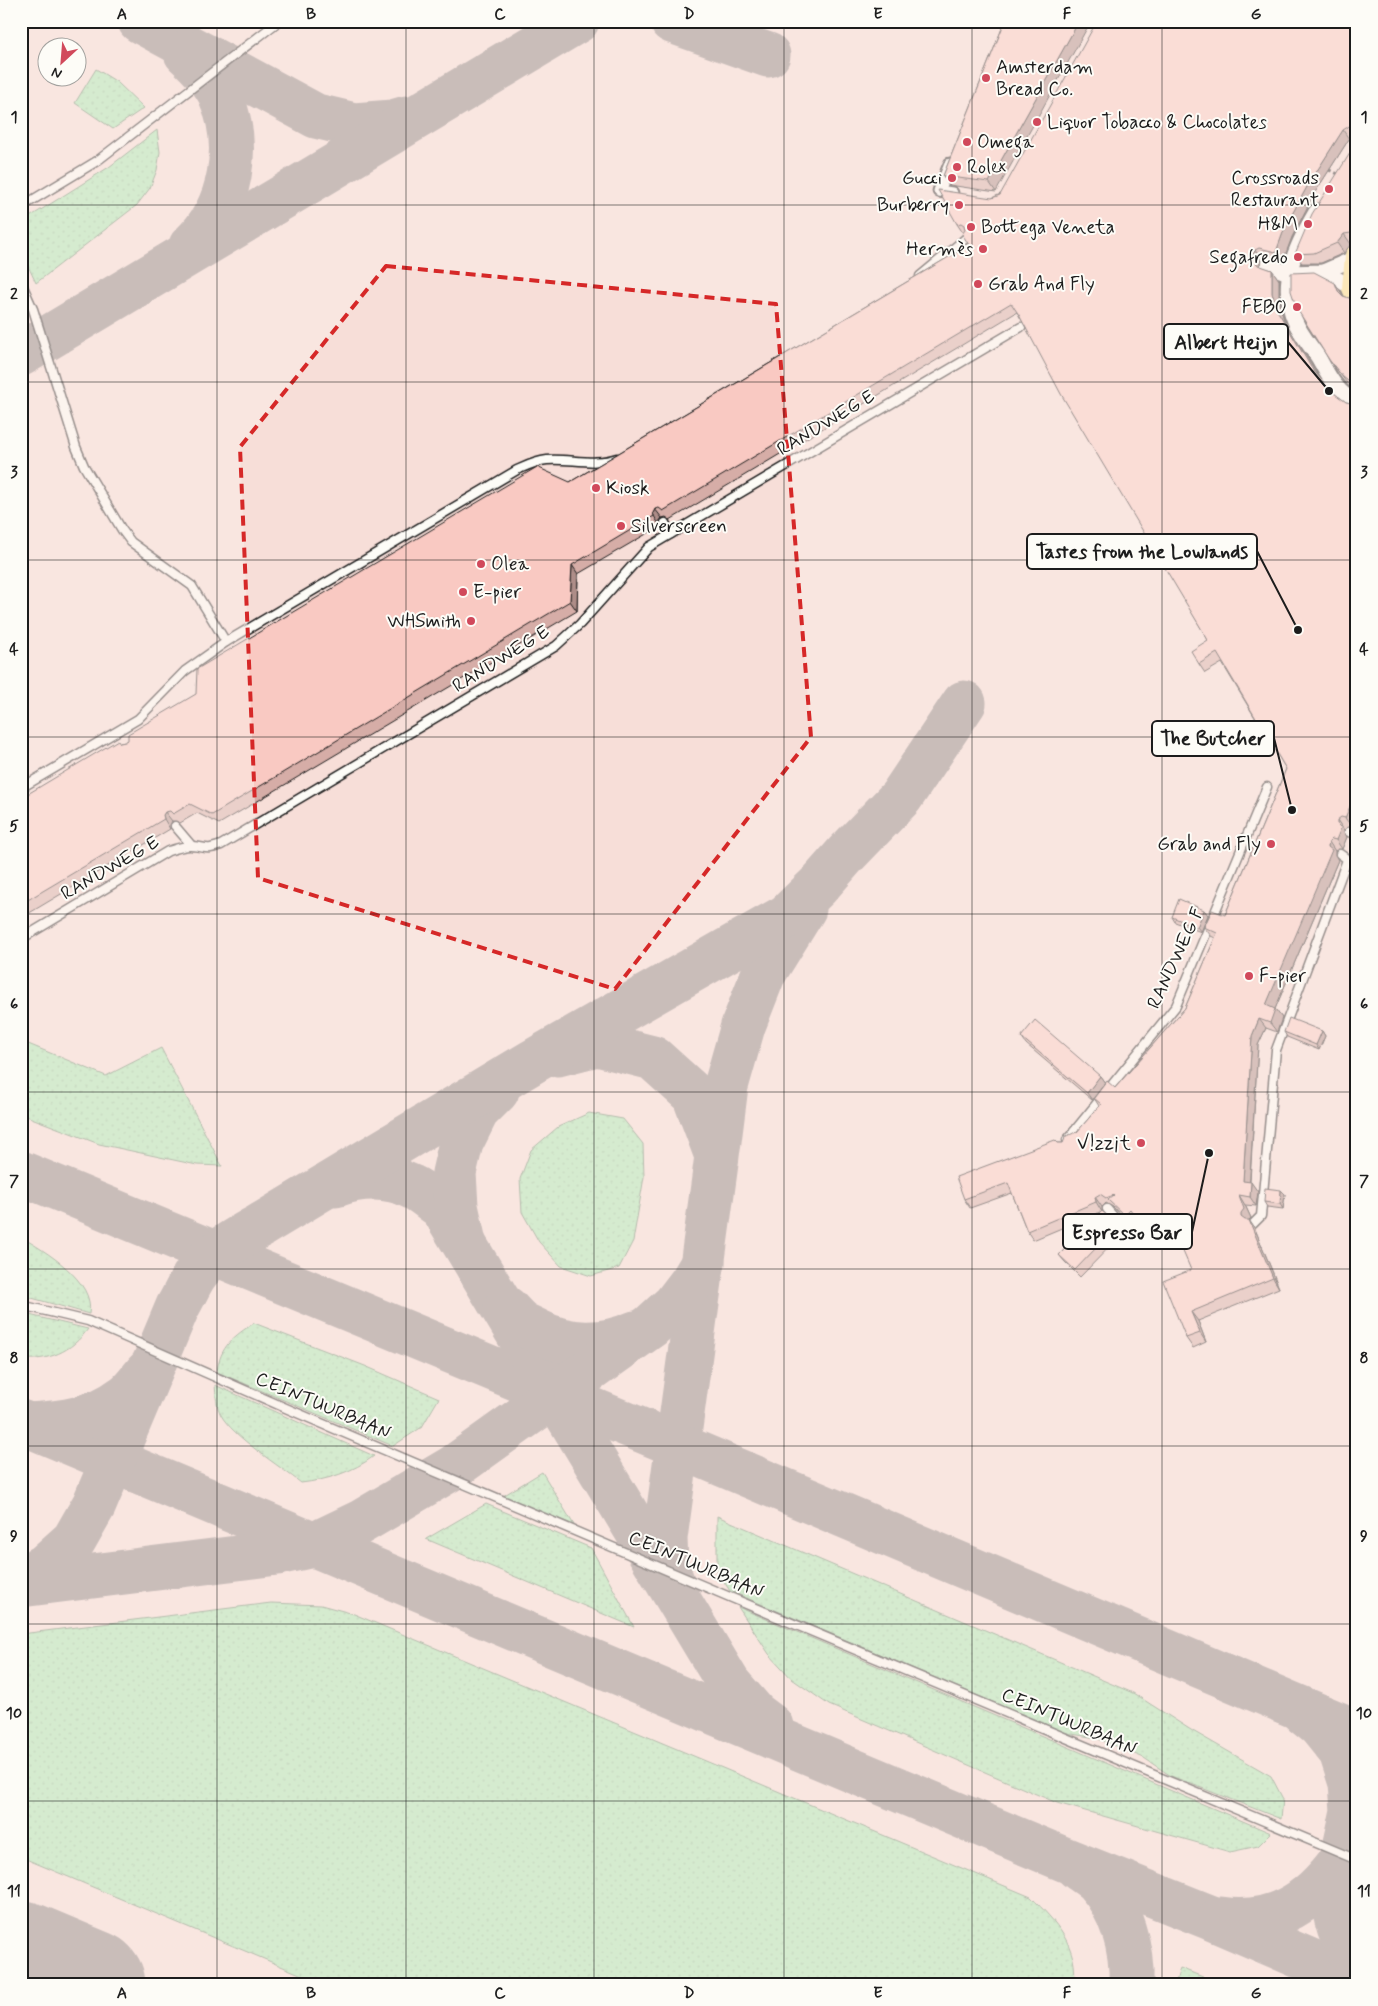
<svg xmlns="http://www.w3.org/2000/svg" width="1378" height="2006" font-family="Mynerve,sans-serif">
<defs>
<pattern id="grass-dots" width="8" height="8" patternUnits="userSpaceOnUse" patternTransform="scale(1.25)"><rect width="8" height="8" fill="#a7e9b2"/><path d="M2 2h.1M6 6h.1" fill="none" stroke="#8fc798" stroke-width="1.8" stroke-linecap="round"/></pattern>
</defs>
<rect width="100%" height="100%" fill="#fcede7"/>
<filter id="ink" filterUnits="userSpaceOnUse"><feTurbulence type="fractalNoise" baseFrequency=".02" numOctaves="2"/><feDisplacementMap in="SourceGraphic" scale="10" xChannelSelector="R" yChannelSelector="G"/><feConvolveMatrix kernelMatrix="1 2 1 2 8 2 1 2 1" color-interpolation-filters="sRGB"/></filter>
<g filter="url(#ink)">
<!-- built -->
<path fill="#f7ded8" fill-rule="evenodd" d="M21 21H1357V1985H21ZM48 48H78V78H48Z"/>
<!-- grass -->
<g fill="url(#grass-dots)" stroke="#628267">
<path d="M96 69 117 82 144 108 113 129 75 103Z"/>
<path d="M157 130 160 152 157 170 150 188 137 205 36 283C26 261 12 239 28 218L109 167Z"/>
<path d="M21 1041 106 1076 161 1048 222 1166 197 1165 99 1144 21 1114Z"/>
<path d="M589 1113 623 1119 643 1144 644 1177 633 1241 619 1268 591 1276 561 1266 539 1242 522 1212 520 1179 531 1150 558 1127Z"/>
<path d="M21 1237C45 1251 96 1281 89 1314L21 1295Z"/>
<path d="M21 1313 88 1329C71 1352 49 1361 21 1359Z"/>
<path d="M254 1323 365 1366 439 1398 422 1427 393 1446 217 1372C220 1346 234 1336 254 1323Z"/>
<path d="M215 1385 374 1456C353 1472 327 1480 301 1483 281 1467 232 1436 221 1415 216 1406 216 1395 215 1385Z"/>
<path d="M542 1472 574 1525 503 1496Z"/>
<path d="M486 1504 591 1548 634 1627 426 1539Z"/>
<path d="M717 1516 1133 1693 1191 1730 1271 1776 1283 1799 1281 1819 1171 1776 1144 1758 1096 1738 1066 1733 730 1591 717 1571Z"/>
<path d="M271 1603 321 1605 354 1614 1031 1897C1056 1922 1079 1946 1074 1985H326L21 1857V1634Z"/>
<path d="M738 1607 1271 1833 1258 1846 1230 1852 1057 1803 829 1705 792 1679 769 1654Z"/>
<path d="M1180 1968 1223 1985H1175Z"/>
</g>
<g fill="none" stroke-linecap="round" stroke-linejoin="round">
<!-- taxiway -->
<g stroke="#8c8482" stroke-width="45">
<path d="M140 21 316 116 354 125 393 122 407 118"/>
<path d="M672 21 768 55"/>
<path d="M186 53C199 65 212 78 220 94 242 145 232 208 191 246"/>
<path d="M21 354 577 21"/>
<path d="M558 1054 597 1044 653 1058 694 1095 717 1156 665 1538 666 1564 672 1581"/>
<path d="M718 1149 726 1086 743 1026 763 975 804 909"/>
<path d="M21 1173 677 1445 1357 1732"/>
<path d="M336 1185C360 1176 389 1175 412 1187 423 1192 432 1201 442 1207L729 1684 755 1714 771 1726"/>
<path d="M463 1238 456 1206 454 1173 461 1143 477 1111 497 1091"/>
<path d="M506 1308C511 1313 515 1318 520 1322 525 1326 532 1328 537 1331 568 1347 603 1347 635 1333"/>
<path d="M21 1422 1066 1860 1209 1917 1357 1981"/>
<path d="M29 1425C63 1423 95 1419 124 1397 133 1391 140 1380 147 1372"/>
<path d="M21 1579 45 1566 74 1540 94 1505 178 1306C184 1296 189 1284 195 1275 212 1251 241 1237 266 1222L532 1062 787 916 818 886 847 853 901 797 964 703"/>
<path d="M21 1585 277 1553 313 1545 361 1522 454 1467 651 1326 675 1304 691 1283 703 1263"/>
<path d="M1304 1713 1320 1726 1341 1752 1351 1783 1353 1811 1346 1843"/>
<path d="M1357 1818C1333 1875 1320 1908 1357 1964"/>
<path d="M1077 1867C1083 1872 1091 1876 1096 1881 1121 1908 1133 1949 1131 1985"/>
<path d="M1220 1919C1272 1927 1309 1904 1339 1863"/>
</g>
<!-- runway -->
<path stroke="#8c8482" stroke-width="111" d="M21 1956 90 1985"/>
<defs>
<g id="service">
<path d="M21 207 97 161 279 21"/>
<path d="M920 276 966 238"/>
<path d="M21 282 33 309 76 447 84 466 122 530 131 542 192 586 226 642"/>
<path d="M665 523 671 534"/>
<path d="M21 788 138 719 185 671 226 642 517 470C526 466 536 461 547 460 569 458 595 466 617 458"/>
<path d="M175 826 192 846"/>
<path d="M1349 832 1357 835"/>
<path d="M1340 854 1357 866"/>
<path d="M21 939 168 851C176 849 184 845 192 846 207 847 205 851 221 845L556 646 580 624 649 547 1021 327"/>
<path d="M1067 1140 1176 1006 1267 787"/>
<path d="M1107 1209C1129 1237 1151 1243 1184 1246"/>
<path d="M1253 1224 1261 1216 1276 1050 1347 860"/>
<path d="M21 1305 88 1321 288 1409 732 1598 1357 1860"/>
</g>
<path id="pedestrian" d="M950 164 939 191 952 193"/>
<g id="minor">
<path d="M1316 212C1296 246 1278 282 1295 321 1300 334 1310 345 1318 357 1329 376 1336 393 1357 403"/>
<path d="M1268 266 1289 273 1323 272 1355 258"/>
<path d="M1323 272 1354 288"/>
</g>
<path id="primary" d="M1357 256 1354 288 1357 294"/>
</defs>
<!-- service casing -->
<use href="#service" stroke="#1c1c1c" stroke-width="11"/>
<!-- pedestrian casing -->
<use href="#pedestrian" stroke="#1c1c1c" stroke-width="15"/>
<!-- minor casing -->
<use href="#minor" stroke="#1c1c1c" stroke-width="19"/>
<!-- primary casing -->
<use href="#primary" stroke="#1c1c1c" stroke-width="28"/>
<!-- path -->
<path stroke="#1c1c1c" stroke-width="3" stroke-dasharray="5 4" stroke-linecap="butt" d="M1327 169 1338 174"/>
<!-- service -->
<use href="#service" stroke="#fdfcf7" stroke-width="8"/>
<!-- pedestrian -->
<use href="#pedestrian" stroke="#fdfcf7" stroke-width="11"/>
<!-- minor -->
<use href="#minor" stroke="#fdfcf7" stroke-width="15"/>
<!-- primary -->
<use href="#primary" stroke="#fce080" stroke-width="24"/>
</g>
<!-- wall -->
<g fill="#d6ada7" stroke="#1c1c1c">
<path d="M1005 21 996 192 949 185 943 176Z"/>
<path d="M1357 21V135L1349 139 1314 194 1292 237 1283 261 1266 257 1261 259 1259 266 1272 270 1279 280V303L1284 320 1318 376 1331 391 1346 402 1351 403 1357 399V815L1352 827H1348L1344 830V832L1347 837 1342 849H1338L1335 851V855L1338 860 1275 1009 1282 1018 1277 1032 1266 1028 1258 1045 1250 1182 1258 1192 1256 1206 1245 1205 1251 1218 1249 1220 1255 1229 1279 1288 1198 1321 1206 1342 1193 1348 1186 1338 1191 1270 1182 1240 1174 1229 1144 1227 1137 1218 1131 1224 1113 1207 1106 1203 1102 1207V1211L1118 1225 1123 1233 1080 1277 1065 1262 1059 1255 1100 1212 1033 1240 1027 1231 1012 1193 970 1208 964 1199 1058 1143H1063L1077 1132 1099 1106 1094 1098 1115 1088 1185 1008 1215 938 1211 936 1204 927 1225 915 1286 769 1222 663 1205 673 1199 664 1208 640 1017 312 670 520 666 517 662 518 659 522 660 526 578 574 577 611 219 824 197 813 180 823 176 821H172L170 825V829L21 918V798L120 743 125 742 570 482 969 245 963 233 957 224 992 198Z"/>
<path d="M1357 142V243L1351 244 1344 253 1321 263H1302L1295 254Z"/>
<path d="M1335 283 1343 296 1349 298 1357 297V392L1350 387 1330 361Z"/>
<path d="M1204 910 1208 915 1201 932 1175 922 1172 917Z"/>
<path d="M1322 1031 1325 1036 1319 1050 1287 1037 1284 1032Z"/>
<path d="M1021 1037 1100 1076 1105 1083 1092 1100 1026 1044Z"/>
<path d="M1285 1194 1283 1209 1267 1207 1264 1202Z"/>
</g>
<!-- shaded-wall -->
<g fill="#ae8d88" stroke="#1c1c1c">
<path d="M1079 21H1091L996 192 989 182Z"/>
<path d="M1343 130 1349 139 1314 194 1292 237 1283 261 1276 252 1285 227 1308 185Z"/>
<path d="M1344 234 1351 244 1344 253 1337 243Z"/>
<path d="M1255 250 1261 259 1259 267 1252 258Z"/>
<path d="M1272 270 1279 280V303L1284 320 1321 381 1314 372 1277 310 1272 293Z"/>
<path d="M1335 283 1341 292 1345 300 1338 291Z"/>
<path d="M655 509 662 518 659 522 660 526 654 516 653 513Z"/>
<path d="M572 565 578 574 577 611 570 601Z"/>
<path d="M1354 797 1357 801V815L1352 827 1345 818Z"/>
<path d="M165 812 172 821 170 825V829L164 819 163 815Z"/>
<path d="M1337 820 1344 830V832L1347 837 1342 849 1336 840Z"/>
<path d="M1329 842 1335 851V855L1338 860 1275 1009 1282 1018 1277 1032 1270 1023 1266 1005 1328 847Z"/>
<path d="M1204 910 1208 915 1201 932 1197 927Z"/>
<path d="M1259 1019 1266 1028 1258 1045 1249 1191 1243 1181 1252 1036Z"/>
<path d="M1322 1031 1325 1036 1319 1050 1316 1045Z"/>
<path d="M1100 1076 1105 1083 1092 1100 1087 1093Z"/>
<path d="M1251 1182 1258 1192 1256 1206 1250 1197Z"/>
<path d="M1281 1190 1285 1194 1283 1209 1280 1204Z"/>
<path d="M1239 1195 1245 1205 1251 1218 1249 1220 1255 1229 1279 1288 1273 1278 1248 1226 1241 1217Z"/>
<path d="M1095 1197 1102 1207V1212L1096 1202Z"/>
<path d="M1191 1312 1198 1321 1206 1342 1200 1333Z"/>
</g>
<!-- building -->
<g fill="#f9c9c2" stroke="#1c1c1c">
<path d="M1005 21H1079L989 182 943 176Z"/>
<path d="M1097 21H1357V129L1351 125 1343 130 1308 185 1285 227 1276 252 1259 248 1255 250 1252 258 1258 265 1272 270V293L1277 310 1314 372 1331 391 1346 402 1351 403 1357 399V798L1354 797 1345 818 1341 817 1337 820V824L1341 828 1336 840 1332 839 1329 842 1328 847 1332 850 1266 1005 1275 1009 1270 1023 1259 1019 1252 1036 1243 1181 1251 1182 1250 1197 1239 1195 1244 1209 1241 1213V1217L1245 1220H1249L1273 1278 1191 1312 1200 1333 1186 1338 1163 1281 1191 1270 1179 1242 1182 1240 1183 1235 1180 1232 1175 1231 1171 1220 1137 1218 1130 1209 1124 1215 1108 1200 1114 1195 1106 1198 1100 1194 1095 1197 1096 1202 1027 1231 1008 1183 964 1199 956 1177 1055 1140 1058 1143H1063L1066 1136 1077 1132 1101 1104 1094 1098 1107 1081 1115 1088 1185 1008 1217 933 1204 927 1212 910 1225 915 1286 769 1217 653 1199 664 1191 651 1208 640 1061 394 1019 315 1011 303 663 511 659 508 655 509 653 513 654 516 572 565 570 601 212 815 190 804 173 814 170 811 165 812 163 815 164 819 21 904V798L118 740 120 743 125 742 128 740V734L196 694 197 669 537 467 570 482 969 245 962 234 965 230 964 225 961 223 957 224 938 190 992 198 1000 195Z"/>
<path d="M1357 142V235L1351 233 1344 234 1337 243 1314 253 1295 254 1312 214Z"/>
<path d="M1314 272 1335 283 1338 291 1343 296 1349 298 1357 297V388L1343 377 1330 361 1297 309 1291 291V273Z"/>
<path d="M1179 899 1204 910 1197 927 1172 917Z"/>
<path d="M1289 1018 1322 1031 1316 1045 1284 1032Z"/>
<path d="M1035 1020 1100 1076 1087 1093 1021 1037Z"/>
<path d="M1265 1188 1281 1190 1280 1204 1264 1202Z"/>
<path d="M1102 1211 1118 1225 1075 1270 1059 1255Z"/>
</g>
</g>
<!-- marked area -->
<path d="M0 0H1378V2006H0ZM386 266 776 304 811 737 615 989 258 878 240 447Z" fill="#fcede7" fill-opacity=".55" fill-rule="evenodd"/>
<path fill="none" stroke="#d62828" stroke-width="4" stroke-dasharray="10 6" stroke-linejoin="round" d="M386 266 776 304 811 737 615 989 258 878 240 447Z"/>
<!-- grid -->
<path fill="none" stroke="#1c1c1c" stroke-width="1" stroke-opacity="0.55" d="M217 21V1985M406 21V1985M594 21V1985M784 21V1985M972 21V1985M1162 21V1985M21 205H1357M21 382H1357M21 560H1357M21 737H1357M21 914H1357M21 1092H1357M21 1269H1357M21 1446H1357M21 1624H1357M21 1801H1357"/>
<!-- markers -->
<g fill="#d1495b" stroke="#fdfcf7" stroke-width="2">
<circle cx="986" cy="78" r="5"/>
<circle cx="1037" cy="122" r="5"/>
<circle cx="967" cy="142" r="5"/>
<circle cx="957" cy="167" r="5"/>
<circle cx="952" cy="178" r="5"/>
<circle cx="1329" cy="189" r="5"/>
<circle cx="959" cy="205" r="5"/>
<circle cx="1308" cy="224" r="5"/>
<circle cx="971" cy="227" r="5"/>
<circle cx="983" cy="249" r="5"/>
<circle cx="1298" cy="257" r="5"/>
<circle cx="978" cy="284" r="5"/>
<circle cx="1297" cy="307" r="5"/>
<circle cx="596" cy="488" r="5"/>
<circle cx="621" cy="526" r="5"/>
<circle cx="481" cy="564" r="5"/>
<circle cx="463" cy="592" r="5"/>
<circle cx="471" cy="621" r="5"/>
<circle cx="1271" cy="844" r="5"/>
<circle cx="1249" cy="976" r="5"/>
<circle cx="1141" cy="1143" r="5"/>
</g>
<g text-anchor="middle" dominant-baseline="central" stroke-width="4" stroke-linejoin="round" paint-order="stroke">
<!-- poi labels -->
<g font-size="19" fill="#1c1c1c" stroke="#fdfcf7" text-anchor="start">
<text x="996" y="67">Amsterdam<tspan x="996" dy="22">Bread Co.</tspan></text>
<text x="1047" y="122">Liquor Tobacco &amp; Chocolates</text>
<text x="977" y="142">Omega</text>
<text x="967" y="167">Rolex</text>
<text x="942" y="178" text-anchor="end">Gucci</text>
<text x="1319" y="178" text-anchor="end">Crossroads<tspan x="1319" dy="22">Restaurant</tspan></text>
<text x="949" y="205" text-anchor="end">Burberry</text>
<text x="1298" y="224" text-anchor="end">H&amp;M</text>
<text x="981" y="227">Bottega Veneta</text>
<text x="973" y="249" text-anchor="end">Hermès</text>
<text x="1288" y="257" text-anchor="end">Segafredo</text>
<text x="988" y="284">Grab And Fly</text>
<text x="1287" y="307" text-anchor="end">FEBO</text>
<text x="606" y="488">Kiosk</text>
<text x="631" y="526">Silverscreen</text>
<text x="491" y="564">Olea</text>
<text x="473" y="592">E-pier</text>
<text x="461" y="621" text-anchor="end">WHSmith</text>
<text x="1261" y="844" text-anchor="end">Grab and Fly</text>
<text x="1259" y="976">F-pier</text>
<text x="1131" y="1143" text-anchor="end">V!zz¡t</text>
</g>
<!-- street labels -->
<g font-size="19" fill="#1c1c1c" stroke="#fdfcf7">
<text transform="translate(826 423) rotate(-31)">RANDWEG E</text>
<text transform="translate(501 659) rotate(-32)">RANDWEG E</text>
<text transform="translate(110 868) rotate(-30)">RANDWEG E</text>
<text transform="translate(1176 958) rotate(-65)">RANDWEG F</text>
<text transform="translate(323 1406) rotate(23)">CEINTUURBAAN</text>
<text transform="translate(696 1565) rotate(23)">CEINTUURBAAN</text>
<text transform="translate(1069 1722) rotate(23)">CEINTUURBAAN</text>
</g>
</g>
<!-- callouts -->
<path fill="none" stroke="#1c1c1c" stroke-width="2" d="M1329 391L1288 342M1298 630L1257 551M1292 810L1274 738M1209 1153L1192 1232"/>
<g fill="#1c1c1c" stroke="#fdfcf7" stroke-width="2">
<circle cx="1329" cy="391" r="5"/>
<circle cx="1298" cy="630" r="5"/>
<circle cx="1292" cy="810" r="5"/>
<circle cx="1209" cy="1153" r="5"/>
</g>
<g fill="#fdfcf7" stroke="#1c1c1c" stroke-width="2">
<rect x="1164" y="324" width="124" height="35" rx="5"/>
<rect x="1027" y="534" width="230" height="35" rx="5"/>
<rect x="1152" y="721" width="122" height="35" rx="5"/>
<rect x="1063" y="1214" width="129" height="35" rx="5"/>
</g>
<g font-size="20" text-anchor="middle" font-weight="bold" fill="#1c1c1c">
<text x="1226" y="349">Albert Heijn</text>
<text x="1142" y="558">Tastes from the Lowlands</text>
<text x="1213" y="745">The Butcher</text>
<text x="1127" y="1239">Espresso Bar</text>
</g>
<!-- margin -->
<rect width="1378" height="2006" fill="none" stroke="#fdfcf7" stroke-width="55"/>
<!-- north arrow -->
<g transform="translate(62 62) rotate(206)"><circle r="24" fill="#fdfcf7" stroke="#a3a29f"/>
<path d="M0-4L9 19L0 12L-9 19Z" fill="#d1495b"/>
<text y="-8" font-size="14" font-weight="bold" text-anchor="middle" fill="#1c1c1c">N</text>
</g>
<rect x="28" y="28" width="1322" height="1950" fill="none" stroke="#1c1c1c" stroke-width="2"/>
<g font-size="16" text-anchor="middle" font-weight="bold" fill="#1c1c1c">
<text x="122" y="19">A</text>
<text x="311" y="19">B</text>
<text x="500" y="19">C</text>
<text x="689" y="19">D</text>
<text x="878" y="19">E</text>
<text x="1067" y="19">F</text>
<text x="1256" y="19">G</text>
<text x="14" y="122">1</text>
<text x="1364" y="122">1</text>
<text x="14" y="299">2</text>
<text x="1364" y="299">2</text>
<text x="14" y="477">3</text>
<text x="1364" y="477">3</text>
<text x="14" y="654">4</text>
<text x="1364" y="654">4</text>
<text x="14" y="831">5</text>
<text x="1364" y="831">5</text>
<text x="14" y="1009">6</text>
<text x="1364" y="1009">6</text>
<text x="14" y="1186">7</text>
<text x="1364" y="1186">7</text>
<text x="14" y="1363">8</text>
<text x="1364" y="1363">8</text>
<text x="14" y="1541">9</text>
<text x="1364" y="1541">9</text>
<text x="14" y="1718">10</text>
<text x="1364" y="1718">10</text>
<text x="14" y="1896">11</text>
<text x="1364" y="1896">11</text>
<text x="122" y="1998">A</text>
<text x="311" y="1998">B</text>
<text x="500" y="1998">C</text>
<text x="689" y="1998">D</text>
<text x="878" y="1998">E</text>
<text x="1067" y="1998">F</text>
<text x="1256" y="1998">G</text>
</g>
</svg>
